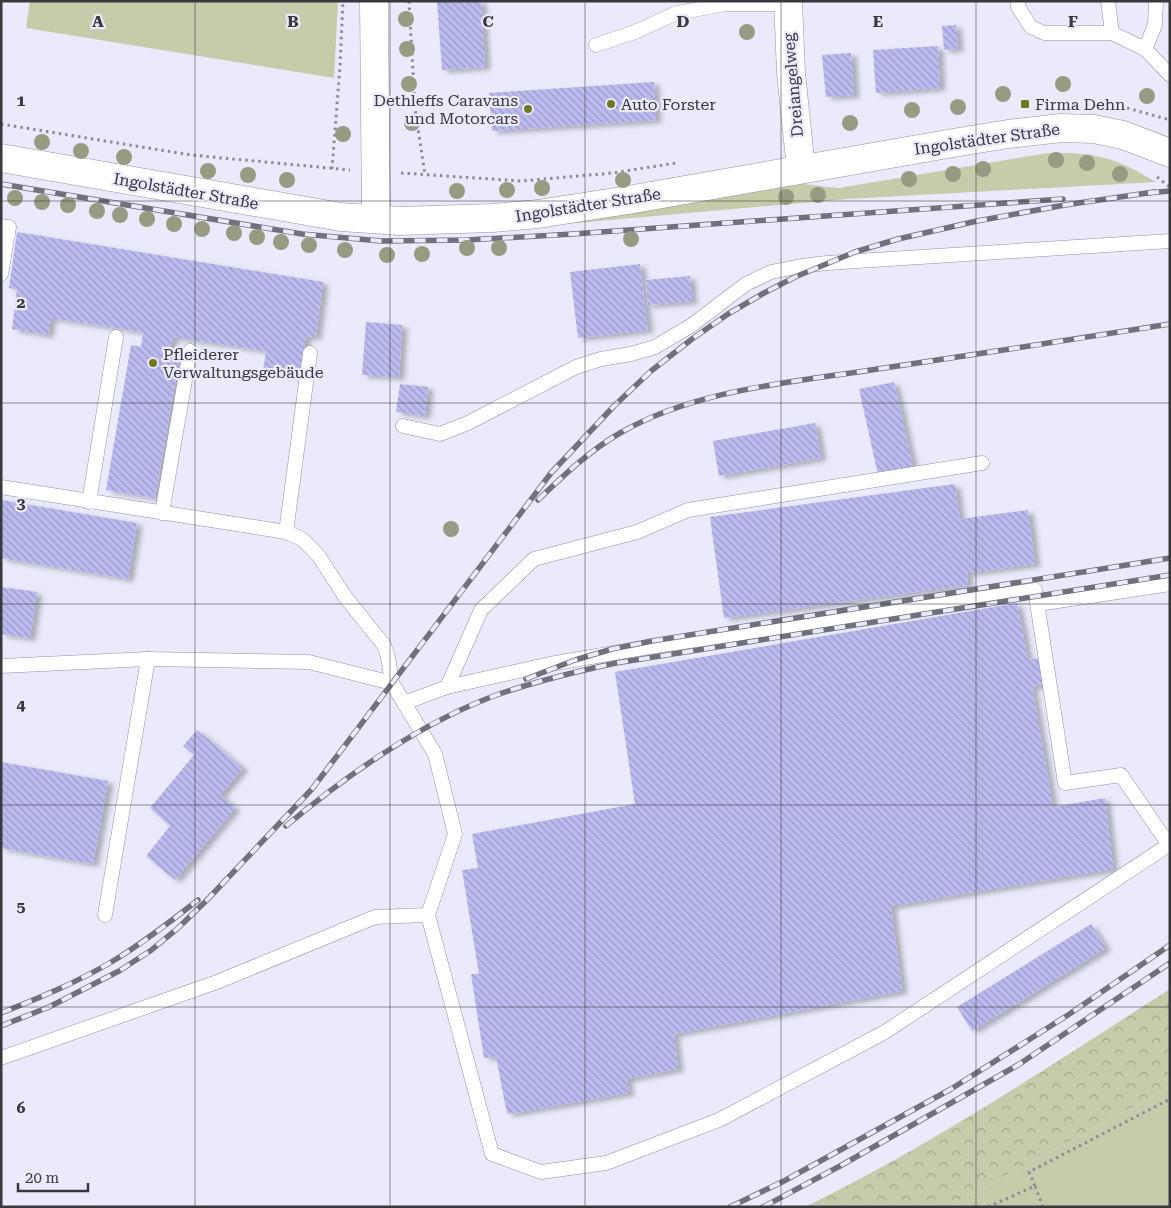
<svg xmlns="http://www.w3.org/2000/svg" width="1171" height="1208" font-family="'Roboto Serif',serif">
<defs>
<pattern id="forest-crowns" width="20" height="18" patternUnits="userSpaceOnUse" patternTransform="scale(1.25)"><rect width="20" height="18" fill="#c6cba9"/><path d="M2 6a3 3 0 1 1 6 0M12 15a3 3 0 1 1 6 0" fill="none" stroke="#a2a68b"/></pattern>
<pattern id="building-back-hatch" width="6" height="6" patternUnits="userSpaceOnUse" patternTransform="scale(1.25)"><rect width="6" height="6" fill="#bcbbf0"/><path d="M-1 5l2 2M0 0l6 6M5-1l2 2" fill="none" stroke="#9a99c4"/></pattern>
<filter id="shadow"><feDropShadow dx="5.5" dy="3" stdDeviation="2.5" flood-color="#0004"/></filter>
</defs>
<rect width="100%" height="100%" fill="#eaeafc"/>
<!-- green -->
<g fill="#c6cba9">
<path d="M30 1H338L334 78 26 28Z"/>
<path d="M1048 153C1096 152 1115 157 1156 182L847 199 565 224 789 184C806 183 821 187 839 188Z"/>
<path d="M1170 1087V1207H948Z"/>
</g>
<!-- forest -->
<path fill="url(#forest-crowns)" d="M1170 989V1087L948 1207H805C933 1145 1051 1065 1170 989Z"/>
<!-- building -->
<g fill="url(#building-back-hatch)" filter="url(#shadow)">
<path d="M437 1H481L485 67 442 70Z"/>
<path d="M956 25 958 49 944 50 942 26Z"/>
<path d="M938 46 940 88 876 93 873 50Z"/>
<path d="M851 53 854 95 826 97 822 55Z"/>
<path d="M654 82 656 120 492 131 489 93Z"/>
<path d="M17 232 323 282 316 337 306 336 300 377 263 371 266 351 173 337 169 352 180 354 155 498 106 490 131 345 141 347 143 332 51 318 48 335 12 329 17 290 9 288Z"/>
<path d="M640 264 648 330 578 338 570 272Z"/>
<path d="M690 276 692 301 648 305 646 280Z"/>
<path d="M366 322 402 325 399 377 362 375Z"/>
<path d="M894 382 913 467 878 475 859 389Z"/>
<path d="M400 384 428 387 425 416 396 412Z"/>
<path d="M815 423 821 458 719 476 713 441Z"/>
<path d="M955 484 960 519 1028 510 1035 564 967 573 968 585 724 618 710 517Z"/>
<path d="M1 500 137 523 128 579 1 558Z"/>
<path d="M1 587 37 592 30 638 1 634Z"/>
<path d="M1017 603 1028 660 1039 658 1043 684 1032 687 1053 807 1105 798 1113 869 891 906 902 991 674 1034 678 1069 627 1079 629 1093 507 1114 496 1057 484 1058 471 974H479L462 870 478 868 472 834 635 804 615 672Z"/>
<path d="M197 730 243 768 220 795 235 808 175 880 146 856 170 826 150 808 194 755 183 746Z"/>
<path d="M1 762 108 781 93 864 1 848Z"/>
<path d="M1091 924 1106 948 972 1031 957 1007Z"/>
</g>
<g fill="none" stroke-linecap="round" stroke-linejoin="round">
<defs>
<g id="lane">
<path d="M1018 1V7L1031 27 1044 33H1112L1145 49 1170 75"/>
<path d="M1108 1 1112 33"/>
<path d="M596 45 635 32 677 13 725 4H788"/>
<path d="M1145 49 1155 25 1156 1"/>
<path d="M1 226 9 227 1 274"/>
<path d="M403 426 440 434 468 423 576 367 601 359 631 354 655 347 692 325 746 284 771 272 801 266 827 263 1170 241"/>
<path d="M1 487 286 532 302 539 318 555 346 598 384 645 388 657 392 683"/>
<path d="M89 502 116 337"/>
<path d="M162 513 190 351"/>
<path d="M286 532 310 353"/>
<path d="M1038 604 1170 584"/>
<path d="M1 666 148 659 309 662 392 683 435 754 455 834 428 915 492 1154 541 1172 606 1163 719 1120 885 1032 1170 844"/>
<path d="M447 687 481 610 534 559 637 532 688 510 982 463"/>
<path d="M404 703 447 687 550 664 649 647 1035 590 1065 783 1121 775 1169 845"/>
<path d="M105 915 148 659"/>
<path d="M1 1058 217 982 375 917 428 915"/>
</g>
<g id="street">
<path d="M374 1 376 219"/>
<path d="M788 1 791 73 801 169"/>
</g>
<path id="secondary" d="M1 158 341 217 400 221 492 218 538 214 628 200 953 143 1008 134 1061 128 1094 129 1123 135 1170 153"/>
</defs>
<!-- lane casing -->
<use href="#lane" stroke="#9292a3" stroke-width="15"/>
<!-- street casing -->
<use href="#street" stroke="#9292a3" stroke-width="29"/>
<!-- secondary casing -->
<use href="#secondary" stroke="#9292a3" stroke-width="29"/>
<!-- path -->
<g stroke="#8c8c99" stroke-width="3" stroke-dasharray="2.5 4" stroke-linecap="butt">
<path d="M409 1 415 108 425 175"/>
<path d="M1127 108 1170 120"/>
<path d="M1 124 191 155 350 170"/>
<path d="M332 169 340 66 343 1"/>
<path d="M401 173 521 181 612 173 676 163"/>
<path d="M1157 177 1170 187"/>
<path d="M1035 1186 1029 1172 1170 1099"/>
<path d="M988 1207 1035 1186 1043 1207"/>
</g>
<!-- lane -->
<use href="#lane" stroke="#fff" stroke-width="14"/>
<!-- street -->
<use href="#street" stroke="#fff" stroke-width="28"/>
<!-- secondary -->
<use href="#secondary" stroke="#fff" stroke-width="28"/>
<defs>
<g id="rail">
<path d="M1 184 302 234 381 241 467 240 573 234 1063 199"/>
<path d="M1148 193 1170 191"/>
<path d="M538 500C563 476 589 451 620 433 695 390 787 383 871 370 971 355 1070 340 1170 324"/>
<path d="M526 679 575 660 612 649 652 641 1170 558"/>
<path d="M286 826C347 775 416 726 491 697 532 682 574 672 616 663L1170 575"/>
<path d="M1 1013C39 998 78 982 113 961 143 943 170 922 198 900"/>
<path d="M1 1026 49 1007 119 971 150 951 178 928 206 901 312 789 551 473 614 406 651 371 692 339 728 314 764 293 795 277 855 252 898 239 977 221 1065 205 1154 192"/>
<path d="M730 1207 784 1181 951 1089 1068 1015 1170 945"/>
<path d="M763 1207 840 1166 1018 1065 1170 963"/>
</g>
</defs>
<!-- rail casing -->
<use href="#rail" stroke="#71717b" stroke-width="5.5"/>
<!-- rail -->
<use href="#rail" stroke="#eaeafc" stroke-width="4" stroke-dasharray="11" stroke-linecap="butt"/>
</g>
<!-- trees -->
<g fill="#989b81">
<circle cx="406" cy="19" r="8"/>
<circle cx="747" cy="32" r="8"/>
<circle cx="407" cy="49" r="8"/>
<circle cx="409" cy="84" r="8"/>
<circle cx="1063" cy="84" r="8"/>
<circle cx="1003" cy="94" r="8"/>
<circle cx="1147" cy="96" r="8"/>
<circle cx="958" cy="107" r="8"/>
<circle cx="912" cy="110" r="8"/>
<circle cx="412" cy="123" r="8"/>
<circle cx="850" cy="123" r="8"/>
<circle cx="343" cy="134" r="8"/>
<circle cx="42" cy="142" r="8"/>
<circle cx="81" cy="151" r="8"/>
<circle cx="124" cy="157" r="8"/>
<circle cx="1056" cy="160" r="8"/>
<circle cx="1087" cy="163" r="8"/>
<circle cx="983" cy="169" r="8"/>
<circle cx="208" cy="171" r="8"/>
<circle cx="953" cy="174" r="8"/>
<circle cx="1120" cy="174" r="8"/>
<circle cx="248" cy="175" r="8"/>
<circle cx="909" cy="179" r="8"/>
<circle cx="287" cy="180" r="8"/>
<circle cx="623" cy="180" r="8"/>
<circle cx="542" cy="188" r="8"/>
<circle cx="507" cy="190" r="8"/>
<circle cx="457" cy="191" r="8"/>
<circle cx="818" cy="195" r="8"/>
<circle cx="786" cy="197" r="8"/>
<circle cx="15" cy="198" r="8"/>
<circle cx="42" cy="202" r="8"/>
<circle cx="68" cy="205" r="8"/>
<circle cx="97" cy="211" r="8"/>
<circle cx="120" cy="215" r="8"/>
<circle cx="147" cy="219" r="8"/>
<circle cx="174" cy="224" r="8"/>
<circle cx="202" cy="229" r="8"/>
<circle cx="234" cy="233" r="8"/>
<circle cx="257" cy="237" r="8"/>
<circle cx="631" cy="239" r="8"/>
<circle cx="281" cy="242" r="8"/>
<circle cx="309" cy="245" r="8"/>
<circle cx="467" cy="248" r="8"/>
<circle cx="499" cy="248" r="8"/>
<circle cx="345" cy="250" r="8"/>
<circle cx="422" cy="254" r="8"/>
<circle cx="387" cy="255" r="8"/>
<circle cx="451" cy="529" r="8"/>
</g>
<!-- grid -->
<path fill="none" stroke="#38383f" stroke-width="1" stroke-opacity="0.55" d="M195 1V1207M390 1V1207M585 1V1207M781 1V1207M976 1V1207M1 201H1170M1 403H1170M1 604H1170M1 805H1170M1 1007H1170"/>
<!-- markers -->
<g fill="#6f7720" stroke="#eaeafc" stroke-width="2">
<circle cx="611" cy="104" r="5"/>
<rect x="1020" y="99" width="10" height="10" rx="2.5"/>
<circle cx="528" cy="109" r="5"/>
<circle cx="153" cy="363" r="5"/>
</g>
<g text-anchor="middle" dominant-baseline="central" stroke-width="4.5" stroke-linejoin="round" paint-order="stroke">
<!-- street labels -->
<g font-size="16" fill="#38383f" stroke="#eaeafc">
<text transform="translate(793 85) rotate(-95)">Dreiangelweg</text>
<text transform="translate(987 139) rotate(-8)">Ingolstädter Straße</text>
<text transform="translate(186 191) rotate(10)">Ingolstädter Straße</text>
<text transform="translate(588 205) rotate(-9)">Ingolstädter Straße</text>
</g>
<!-- poi labels -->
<g font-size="16" fill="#38383f" stroke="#eaeafc" text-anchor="start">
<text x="518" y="100" text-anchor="end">Dethleffs Caravans<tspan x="518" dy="18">und Motorcars</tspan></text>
<text x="621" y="104">Auto Forster</text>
<text x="1035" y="104">Firma Dehn</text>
<text x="163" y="354">Pfleiderer<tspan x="163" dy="18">Verwaltungsgebäude</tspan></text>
</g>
</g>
<g font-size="16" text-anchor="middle" font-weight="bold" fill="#38383f" stroke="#eaeafc" stroke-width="4.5" stroke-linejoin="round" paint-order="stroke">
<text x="98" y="27">A</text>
<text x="293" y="27">B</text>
<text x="488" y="27">C</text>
<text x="683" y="27">D</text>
<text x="878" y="27">E</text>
<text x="1073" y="27">F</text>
<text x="21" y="106">1</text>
<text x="21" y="308">2</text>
<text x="21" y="509">3</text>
<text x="21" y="710">4</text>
<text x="21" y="912">5</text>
<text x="21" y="1113">6</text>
</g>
<!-- border -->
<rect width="1171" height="1208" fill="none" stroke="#38383f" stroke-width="5"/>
<!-- scale -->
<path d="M18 1183v8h70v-8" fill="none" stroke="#38383f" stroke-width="2.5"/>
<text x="25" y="1183" font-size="15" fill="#38383f" stroke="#eaeafc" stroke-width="4" paint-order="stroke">20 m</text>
</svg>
